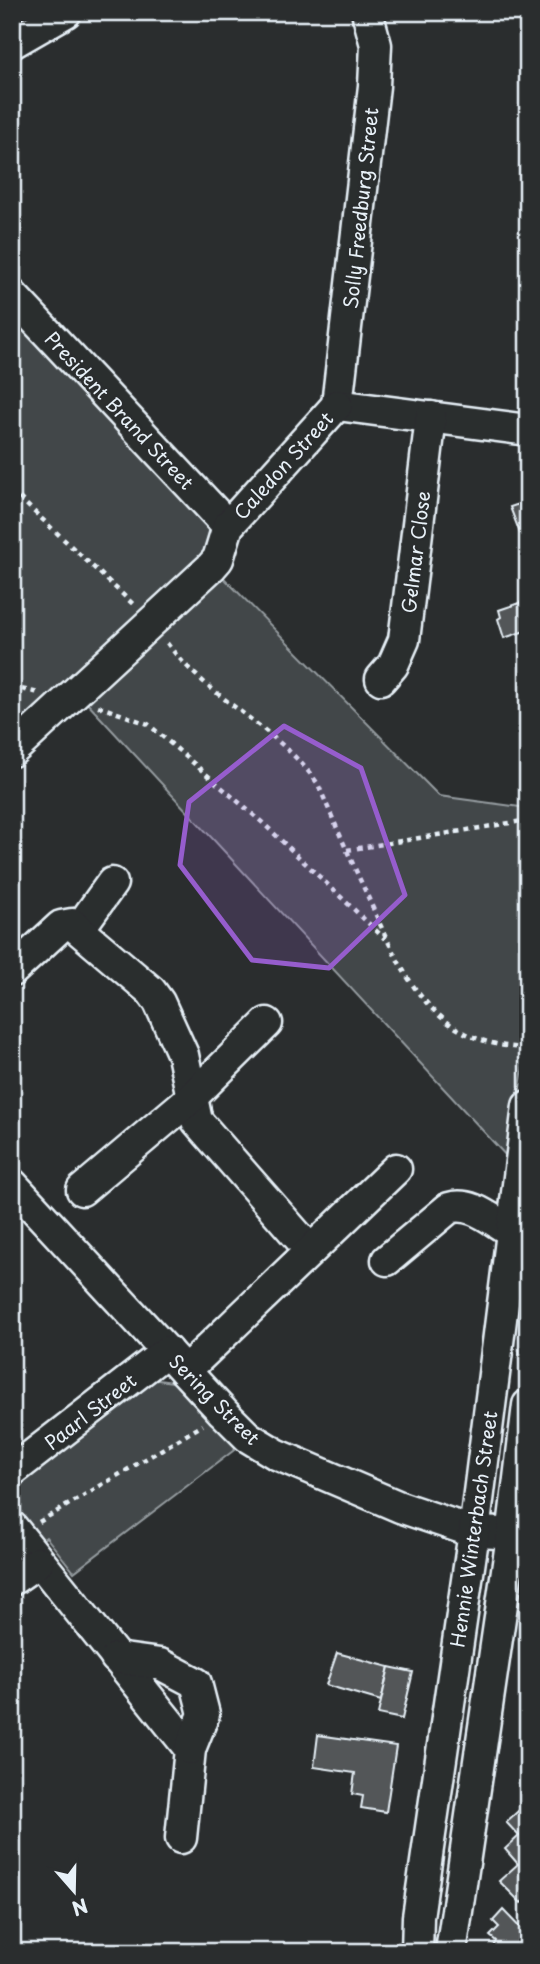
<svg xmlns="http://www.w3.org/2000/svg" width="540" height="1964" font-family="'Playpen Sans',sans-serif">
<rect width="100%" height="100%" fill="#2a2d2e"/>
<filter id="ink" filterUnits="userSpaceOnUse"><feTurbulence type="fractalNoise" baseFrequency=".0143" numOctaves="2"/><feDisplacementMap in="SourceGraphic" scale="14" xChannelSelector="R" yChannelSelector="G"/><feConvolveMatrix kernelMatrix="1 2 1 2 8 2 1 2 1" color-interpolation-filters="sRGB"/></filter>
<g filter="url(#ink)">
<!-- green -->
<g fill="#424648" stroke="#959ca0" stroke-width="2">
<path d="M12 314 209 527 211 548 12 738Z"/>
<path d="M222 576 439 796 528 808V1035L509 1159 86 702Z"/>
<path d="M150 1379 173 1382 237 1448 74 1572 46 1537 39 1542C25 1525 8 1510 14 1486Z"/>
</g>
<!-- building -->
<g fill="#535759" stroke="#e8f1f8" stroke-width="2">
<path d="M528 501V531L520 533 510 507Z"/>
<path d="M528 600V630L504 638 498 619 501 617 499 610Z"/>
<path d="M337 1653 389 1667 381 1701 326 1685Z"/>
<path d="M389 1667 413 1672 402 1719 378 1714Z"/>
<path d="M318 1735 396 1746 386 1812 361 1808 363 1796 352 1794 355 1773 314 1767Z"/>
<path d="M526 1804 528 1897 521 1903 499 1881 518 1864 505 1849 519 1836 506 1822Z"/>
<path d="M503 1910 528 1936V1952H490L496 1941 490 1936 499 1927 493 1921Z"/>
</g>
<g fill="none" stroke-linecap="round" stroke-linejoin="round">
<defs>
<g id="minor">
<path d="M12 43 66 12"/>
<path d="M12 295 228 526"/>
<path d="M337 405 374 86 376 45 367 12"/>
<path d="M337 405 528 430"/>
<path d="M381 679 393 665 404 640 431 417"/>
<path d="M12 751 211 567 218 559 228 526 337 405"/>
<path d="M79 929 112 883"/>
<path d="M12 971 61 926 72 924 151 991 159 1002 183 1055 197 1121 310 1250"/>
<path d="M12 1184 223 1412 248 1437 276 1454 400 1507 474 1532 528 1534"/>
<path d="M82 1190 191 1098 267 1023"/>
<path d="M387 1260 449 1208C472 1201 491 1220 511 1231"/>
<path d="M185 1371 396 1169"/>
<path d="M12 1471 167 1351"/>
<path d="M12 1527 190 1749 181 1838"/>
<path d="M12 1580 38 1562"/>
<path d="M116 1658 160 1664 196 1683 204 1714 190 1749"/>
<path d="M417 1952 418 1917 474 1532 528 1106"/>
<path d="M451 1952 512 1536 528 1405"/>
</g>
</defs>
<!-- minor casing -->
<use href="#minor" stroke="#e8f1f8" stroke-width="35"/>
<!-- path -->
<g stroke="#e8f1f8" stroke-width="4.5" stroke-dasharray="5 5" stroke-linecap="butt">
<path d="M12 491 134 605"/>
<path d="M167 643C208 699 279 728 318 784 334 822 351 860 368 897 402 974 431 1045 528 1048"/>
<path d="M12 687 39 693"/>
<path d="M98 706 148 724 264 824 385 939"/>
<path d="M347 850 528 820"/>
<path d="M39 1522 203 1425"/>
</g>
<!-- minor -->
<use href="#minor" stroke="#2a2d2e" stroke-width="30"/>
</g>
</g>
<!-- marked area -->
<path fill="#965dcd" fill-opacity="0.2" stroke="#965dcd" stroke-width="5" stroke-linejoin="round" d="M284 726 361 768 405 895 329 968 252 960 180 865 189 802Z"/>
<g text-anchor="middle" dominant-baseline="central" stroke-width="5" stroke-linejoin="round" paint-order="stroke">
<!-- street labels -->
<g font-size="19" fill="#e8f1f8" stroke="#2a2d2e">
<text transform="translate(360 208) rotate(-84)">Solly Freedburg Street</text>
<text transform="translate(120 410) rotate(47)">President Brand Street</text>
<text transform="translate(283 465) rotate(-48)">Caledon Street</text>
<text transform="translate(415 552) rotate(-83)">Gelmar Close</text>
<text transform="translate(215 1399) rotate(45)">Sering Street</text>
<text transform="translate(90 1411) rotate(-38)">Paarl Street</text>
<text transform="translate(473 1529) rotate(-82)">Hennie Winterbach Street</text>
</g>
</g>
<!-- margin -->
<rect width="540" height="1964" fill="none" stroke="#2a2d2e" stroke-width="42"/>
<rect x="21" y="21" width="498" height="1922" fill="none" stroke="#e8f1f8" stroke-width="2.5" filter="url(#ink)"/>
<!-- north arrow -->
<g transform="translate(74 1891) rotate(160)" stroke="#2a2d2e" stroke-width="5" paint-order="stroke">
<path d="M0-5L12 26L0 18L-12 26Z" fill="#e8f1f8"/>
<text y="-10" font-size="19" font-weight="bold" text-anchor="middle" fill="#e8f1f8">N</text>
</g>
</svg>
